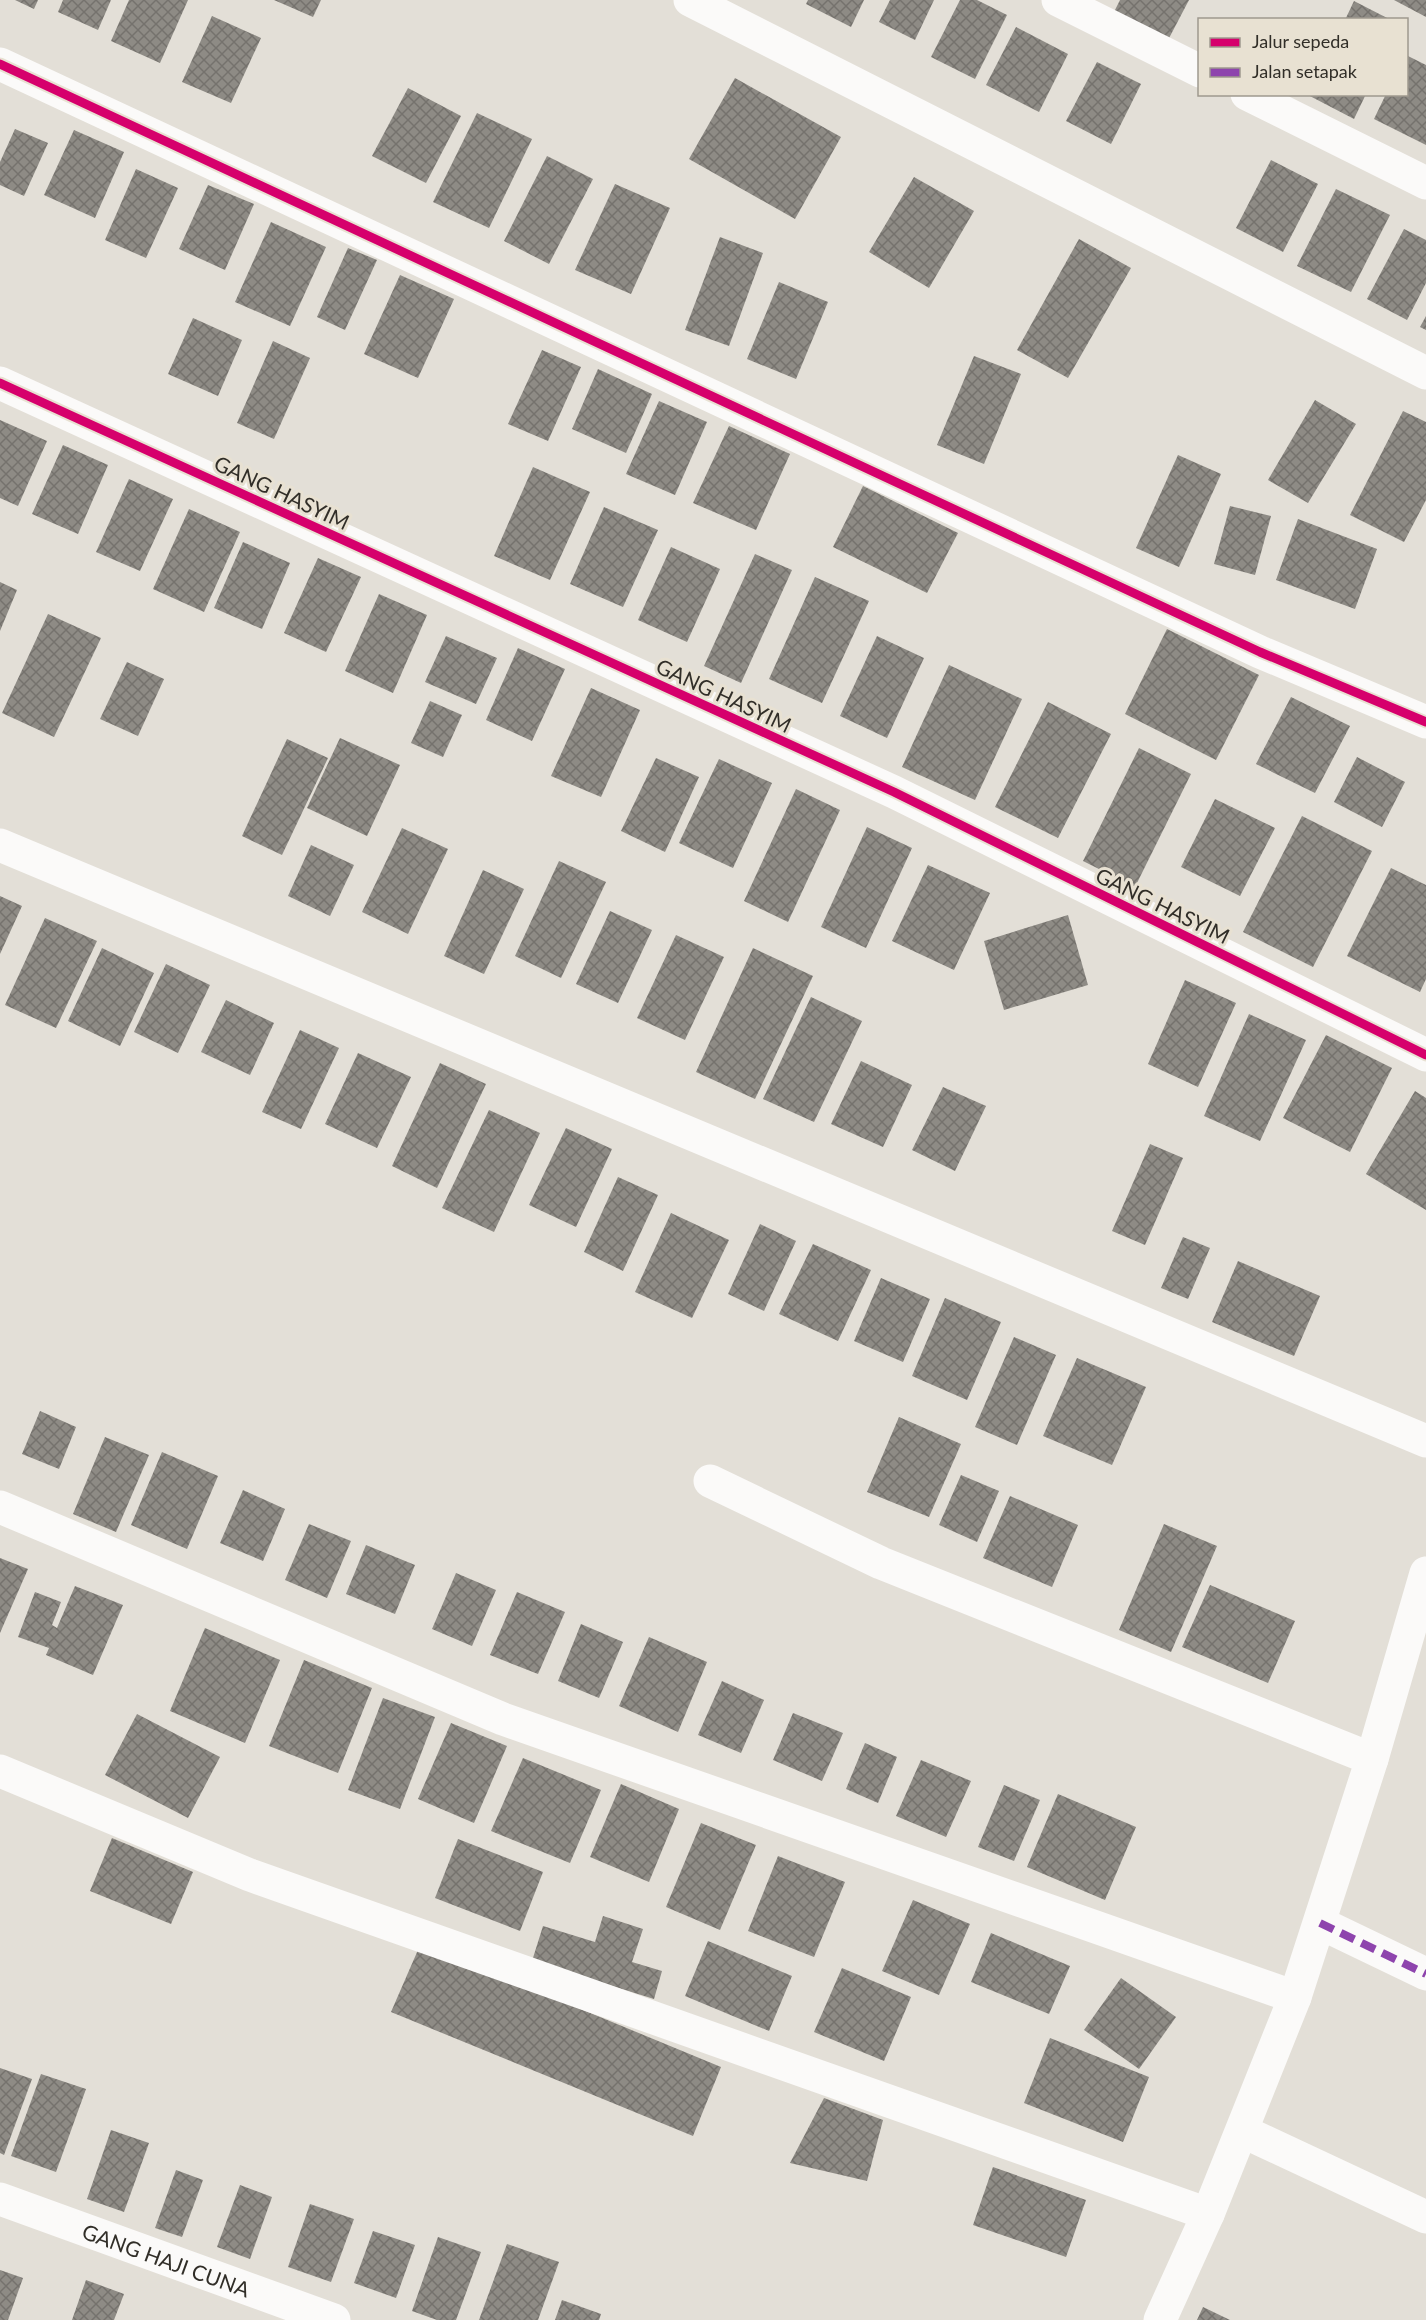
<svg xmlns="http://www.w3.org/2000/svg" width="1426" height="2320" font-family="Lato,sans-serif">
<defs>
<pattern id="building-cross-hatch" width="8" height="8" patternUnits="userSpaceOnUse" patternTransform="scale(1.5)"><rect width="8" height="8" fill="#8e8b85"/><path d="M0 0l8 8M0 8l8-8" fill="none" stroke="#75726d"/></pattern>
</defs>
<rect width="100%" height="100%" fill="#e3dfd7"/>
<!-- building -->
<g fill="url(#building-cross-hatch)">
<path d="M15 0H38L34 9Z"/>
<path d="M63 0H111L98 30 58 12Z"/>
<path d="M129 0H188L160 63 111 41Z"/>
<path d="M274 0H321L313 17Z"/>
<path d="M808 0H864L851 27 806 4Z"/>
<path d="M890 0H934L915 40 879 22Z"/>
<path d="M960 0H977L1007 15 975 79 931 57Z"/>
<path d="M1120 0H1189L1167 42 1113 14Z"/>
<path d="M1394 0H1426V17Z"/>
<path d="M1354 1 1391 20H1345Z"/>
<path d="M212 16 261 38 231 103 182 82Z"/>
<path d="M1016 27 1068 54 1039 112 986 85Z"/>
<path d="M1406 55 1426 65V145L1374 119 1386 94H1406Z"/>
<path d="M1097 62 1141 84 1111 144 1066 121Z"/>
<path d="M735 78 841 137 795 219 689 159Z"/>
<path d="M408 88 461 116 426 183 372 156Z"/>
<path d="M1306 94H1366L1354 119Z"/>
<path d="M477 113 532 139 489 228 433 202Z"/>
<path d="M15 129 48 143 24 196 0 185V162Z"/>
<path d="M74 130 124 152 95 218 44 195Z"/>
<path d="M547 156 593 179 549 264 504 241Z"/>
<path d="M1271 160 1318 184 1283 252 1236 228Z"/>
<path d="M136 169 178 188 146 258 105 240Z"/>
<path d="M914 177 974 211 929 288 869 252Z"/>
<path d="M615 184 670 208 631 294 575 270Z"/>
<path d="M208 185 254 204 225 270 179 249Z"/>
<path d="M1336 189 1390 215 1351 292 1297 266Z"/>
<path d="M271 222 326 247 290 326 235 302Z"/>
<path d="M1404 229 1426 240V283L1407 320 1367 299Z"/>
<path d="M720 237 763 253 729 346 685 330Z"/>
<path d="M1079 239 1131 268 1068 378 1017 350Z"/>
<path d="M348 248 377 260 345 330 317 317Z"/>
<path d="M400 275 454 299 418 378 364 354Z"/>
<path d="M779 282 828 302 796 379 747 359Z"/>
<path d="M1426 316V330L1420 327Z"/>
<path d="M193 318 242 340 218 396 168 374Z"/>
<path d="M273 341 310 358 274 439 237 423Z"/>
<path d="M542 350 581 367 548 441 508 424Z"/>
<path d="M974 356 1021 374 984 464 937 445Z"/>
<path d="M598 369 652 394 626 453 572 429Z"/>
<path d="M1315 400 1356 424 1308 503 1268 480Z"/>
<path d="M659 401 707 422 675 495 626 474Z"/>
<path d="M1403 411 1426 422V500L1404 542 1350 515Z"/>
<path d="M0 420 47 441 18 506 0 498Z"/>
<path d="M729 426 790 454 756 530 693 503Z"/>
<path d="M63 445 108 465 78 534 32 514Z"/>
<path d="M1178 455 1221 474 1179 567 1136 548Z"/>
<path d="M533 467 590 492 550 580 494 556Z"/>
<path d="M129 479 173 499 140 571 96 552Z"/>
<path d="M863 486 958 533 927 593 833 547Z"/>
<path d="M1230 506 1271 516 1255 575 1214 564Z"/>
<path d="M604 507 658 530 623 607 570 584Z"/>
<path d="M189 509 240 532 204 612 153 589Z"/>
<path d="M1298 519 1377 549 1355 609 1276 580Z"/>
<path d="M243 542 290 563 262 629 214 608Z"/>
<path d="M671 547 720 569 687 642 638 620Z"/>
<path d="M755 554 792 570 741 683 704 666Z"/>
<path d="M318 558 361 577 326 652 284 633Z"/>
<path d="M815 577 869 601 822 703 769 679Z"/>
<path d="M0 582 17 590 0 631Z"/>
<path d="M379 594 427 615 393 693 345 671Z"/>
<path d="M48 614 101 638 54 737 2 713Z"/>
<path d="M1167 629 1259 675 1216 760 1125 714Z"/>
<path d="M446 636 497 658 476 704 425 682Z"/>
<path d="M877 636 924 658 887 738 840 716Z"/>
<path d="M518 648 565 669 532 741 486 720Z"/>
<path d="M127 662 164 679 138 736 100 719Z"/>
<path d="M949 665 1022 699 975 800 902 767Z"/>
<path d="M591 688 640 710 601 797 551 776Z"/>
<path d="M1291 697 1350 726 1315 793 1256 764Z"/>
<path d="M430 701 462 715 443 757 411 743Z"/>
<path d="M1048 702 1111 734 1058 838 995 807Z"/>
<path d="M340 738 400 765 367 836 307 808Z"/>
<path d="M287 739 328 758 282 855 242 836Z"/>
<path d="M1139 748 1191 774 1135 887 1083 861Z"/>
<path d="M1357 757 1405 782 1382 827 1334 802Z"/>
<path d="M656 758 699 777 665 852 621 831Z"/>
<path d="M719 759 772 783 733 868 679 843Z"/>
<path d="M796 789 840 810 788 922 744 901Z"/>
<path d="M1215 799 1275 828 1240 896 1181 867Z"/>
<path d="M1302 816 1372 851 1313 967 1243 932Z"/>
<path d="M867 827 912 848 866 948 821 927Z"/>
<path d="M402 828 448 849 408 934 362 912Z"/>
<path d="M311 845 354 865 330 916 288 896Z"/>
<path d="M559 861 606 882 561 978 515 956Z"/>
<path d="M928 865 990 893 954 970 892 941Z"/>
<path d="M1391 868 1426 885V979L1420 992 1347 956Z"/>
<path d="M483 870 524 889 484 974 444 956Z"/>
<path d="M0 896 22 906 0 954Z"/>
<path d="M610 911 652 930 618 1003 576 984Z"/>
<path d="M1068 915 1088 985 1004 1010 984 941Z"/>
<path d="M45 918 97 941 56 1028 5 1005Z"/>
<path d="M676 935 724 957 685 1040 637 1018Z"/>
<path d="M102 948 154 973 120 1046 68 1021Z"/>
<path d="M753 948 813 976 755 1099 696 1072Z"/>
<path d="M166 964 210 985 178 1053 134 1032Z"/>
<path d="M1185 980 1236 1003 1198 1087 1148 1064Z"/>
<path d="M811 997 862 1021 814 1122 763 1099Z"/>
<path d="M226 1000 274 1023 250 1075 201 1052Z"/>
<path d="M1249 1014 1306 1040 1260 1141 1204 1116Z"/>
<path d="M300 1030 339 1048 301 1129 262 1112Z"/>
<path d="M1326 1035 1392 1068 1350 1152 1283 1118Z"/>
<path d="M358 1053 411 1077 377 1148 325 1124Z"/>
<path d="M861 1061 912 1085 883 1147 831 1124Z"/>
<path d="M440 1063 486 1084 437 1188 392 1166Z"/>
<path d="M943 1087 986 1106 955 1171 912 1150Z"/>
<path d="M1415 1091 1426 1098V1210L1366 1174Z"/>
<path d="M489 1110 540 1133 494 1232 442 1208Z"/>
<path d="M566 1128 612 1149 576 1227 529 1205Z"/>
<path d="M1150 1144 1183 1158 1145 1245 1112 1231Z"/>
<path d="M618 1177 658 1195 623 1271 584 1252Z"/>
<path d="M671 1213 729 1240 692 1318 635 1292Z"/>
<path d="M760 1224 796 1241 764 1311 728 1294Z"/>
<path d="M1183 1237 1210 1248 1188 1299 1161 1288Z"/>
<path d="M813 1244 871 1270 838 1341 779 1314Z"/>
<path d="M1238 1261 1320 1296 1294 1356 1212 1322Z"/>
<path d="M881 1278 930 1299 903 1362 854 1341Z"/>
<path d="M945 1298 1001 1322 967 1400 912 1376Z"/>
<path d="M1014 1337 1056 1355 1017 1445 975 1427Z"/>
<path d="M1077 1358 1146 1387 1112 1465 1043 1436Z"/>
<path d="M40 1411 76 1427 59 1469 22 1454Z"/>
<path d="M899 1417 961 1444 929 1517 867 1492Z"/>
<path d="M105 1437 149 1455 116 1532 73 1514Z"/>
<path d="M162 1452 218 1476 187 1549 131 1525Z"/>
<path d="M961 1475 999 1491 977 1542 939 1525Z"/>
<path d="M243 1490 285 1509 263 1561 220 1543Z"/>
<path d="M1010 1496 1078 1525 1052 1587 983 1558Z"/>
<path d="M309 1524 351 1541 327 1598 285 1580Z"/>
<path d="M1164 1524 1217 1546 1171 1652 1119 1630Z"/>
<path d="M366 1545 415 1565 395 1614 346 1594Z"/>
<path d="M0 1558 28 1569 0 1633Z"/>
<path d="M456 1573 496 1590 472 1646 432 1629Z"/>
<path d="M1210 1585 1295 1621 1268 1683 1182 1647Z"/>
<path d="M75 1586 123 1605 93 1675 46 1655 49 1648 18 1637 35 1592 61 1602 52 1625 57 1628Z"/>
<path d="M517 1592 565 1612 538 1674 490 1655Z"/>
<path d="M581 1624 623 1642 599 1698 558 1681Z"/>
<path d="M205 1628 280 1660 245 1743 170 1711Z"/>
<path d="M649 1637 707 1662 678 1732 619 1706Z"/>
<path d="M304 1660 372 1688 338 1773 269 1746Z"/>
<path d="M722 1681 764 1700 741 1753 698 1735Z"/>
<path d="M383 1698 435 1717 400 1809 348 1790Z"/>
<path d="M793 1713 843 1733 822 1781 773 1760Z"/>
<path d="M137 1714 220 1757 188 1818 105 1775Z"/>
<path d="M451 1723 507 1746 474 1823 418 1799Z"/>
<path d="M865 1743 897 1757 878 1803 846 1789Z"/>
<path d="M523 1758 601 1790 570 1863 491 1831Z"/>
<path d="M921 1760 971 1781 946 1837 896 1816Z"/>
<path d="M621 1784 679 1809 649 1882 590 1857Z"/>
<path d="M1004 1785 1040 1800 1014 1861 978 1847Z"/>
<path d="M1058 1794 1136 1827 1105 1900 1027 1867Z"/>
<path d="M701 1823 756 1845 720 1930 666 1907Z"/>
<path d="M112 1838 193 1872 171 1924 90 1891Z"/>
<path d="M458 1839 543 1872 520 1931 435 1898Z"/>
<path d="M778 1856 845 1882 814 1957 748 1931Z"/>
<path d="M913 1900 970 1924 939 1995 882 1971Z"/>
<path d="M603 1916 643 1929 632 1962 662 1971 654 1999 532 1961 543 1926 595 1942Z"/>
<path d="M991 1933 1070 1966 1049 2014 971 1982Z"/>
<path d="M708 1941 792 1976 769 2031 685 1996Z"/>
<path d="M421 1943 721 2067 693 2136 391 2012Z"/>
<path d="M842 1968 911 1997 884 2061 814 2032Z"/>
<path d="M1121 1978 1176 2017 1139 2069 1084 2030Z"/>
<path d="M1050 2038 1149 2077 1123 2142 1024 2103Z"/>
<path d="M0 2068 32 2079 4 2155 0 2153Z"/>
<path d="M41 2074 86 2089 56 2172 11 2156Z"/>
<path d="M824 2098 883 2120 867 2181 790 2163Z"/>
<path d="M111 2130 149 2143 124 2212 87 2199Z"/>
<path d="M993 2167 1086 2200 1066 2257 973 2225Z"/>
<path d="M176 2170 203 2180 182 2237 155 2228Z"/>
<path d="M240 2185 272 2197 250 2259 217 2247Z"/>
<path d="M310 2204 354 2219 331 2282 288 2267Z"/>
<path d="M373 2231 415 2245 396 2298 354 2283Z"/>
<path d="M438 2237 481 2252 456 2320H437L412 2311Z"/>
<path d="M507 2244 559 2262 538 2320H479Z"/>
<path d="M0 2270 23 2278 8 2320H0Z"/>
<path d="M86 2280 124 2294 114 2320H72Z"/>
<path d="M562 2300 601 2314 599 2320H555Z"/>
<path d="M1203 2307 1230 2320H1197Z"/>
</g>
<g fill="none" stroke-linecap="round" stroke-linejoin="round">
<!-- minor -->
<g stroke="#fbfaf9" stroke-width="33">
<path d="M690 0 1426 373"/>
<path d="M1058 0 1200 71"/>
<path d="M0 64 1260 652 1426 722"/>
<path d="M1247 94 1426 183"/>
<path d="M0 383 894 792 1426 1055"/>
<path d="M0 845 1426 1441"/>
<path d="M710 1481 881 1563 1372 1759"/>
<path d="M0 1507 503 1719 1295 1997"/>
<path d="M0 1771 250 1875 1208 2214"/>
<path d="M1320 1923 1426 1974"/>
<path d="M1242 2131 1426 2217"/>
<path id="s1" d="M0 2199 334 2320"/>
<path d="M1160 2320 1208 2214 1295 1997 1372 1759 1426 1573"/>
</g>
<!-- quiet -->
<path stroke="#8e44ad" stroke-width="8" stroke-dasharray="15 8" stroke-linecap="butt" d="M1320 1923 1426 1974"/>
<defs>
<g id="cycleway">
<path d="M0 64 1260 652 1426 722"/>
<path d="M0 383 894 792 1426 1055"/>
</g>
</defs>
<!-- cycleway casing -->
<use href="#cycleway" stroke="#e8e1d2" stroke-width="13"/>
<!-- cycleway -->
<use href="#cycleway" stroke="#d6006c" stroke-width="9"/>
</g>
<g text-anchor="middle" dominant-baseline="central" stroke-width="6" stroke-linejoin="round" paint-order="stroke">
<!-- street labels -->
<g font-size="21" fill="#312e28" stroke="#e8e1d2">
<text transform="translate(282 492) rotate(25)">GANG HASYIM</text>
<text transform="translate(724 695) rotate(25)">GANG HASYIM</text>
<text transform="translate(1163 905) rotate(26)">GANG HASYIM</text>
<text stroke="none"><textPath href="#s1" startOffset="177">GANG HAJI CUNA</textPath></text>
</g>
</g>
<!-- legend -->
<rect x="1198" y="18" width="210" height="78" fill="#e8e1d2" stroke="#9f998e" stroke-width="1.5"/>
<rect x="1210" y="38" width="30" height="9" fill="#d6006c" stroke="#9f998e" stroke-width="1.5"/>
<text x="1252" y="48" font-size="18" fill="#312e28">Jalur sepeda</text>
<rect x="1210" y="68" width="30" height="9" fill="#8e44ad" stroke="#9f998e" stroke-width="1.5"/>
<text x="1252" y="78" font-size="18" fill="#312e28">Jalan setapak</text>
</svg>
